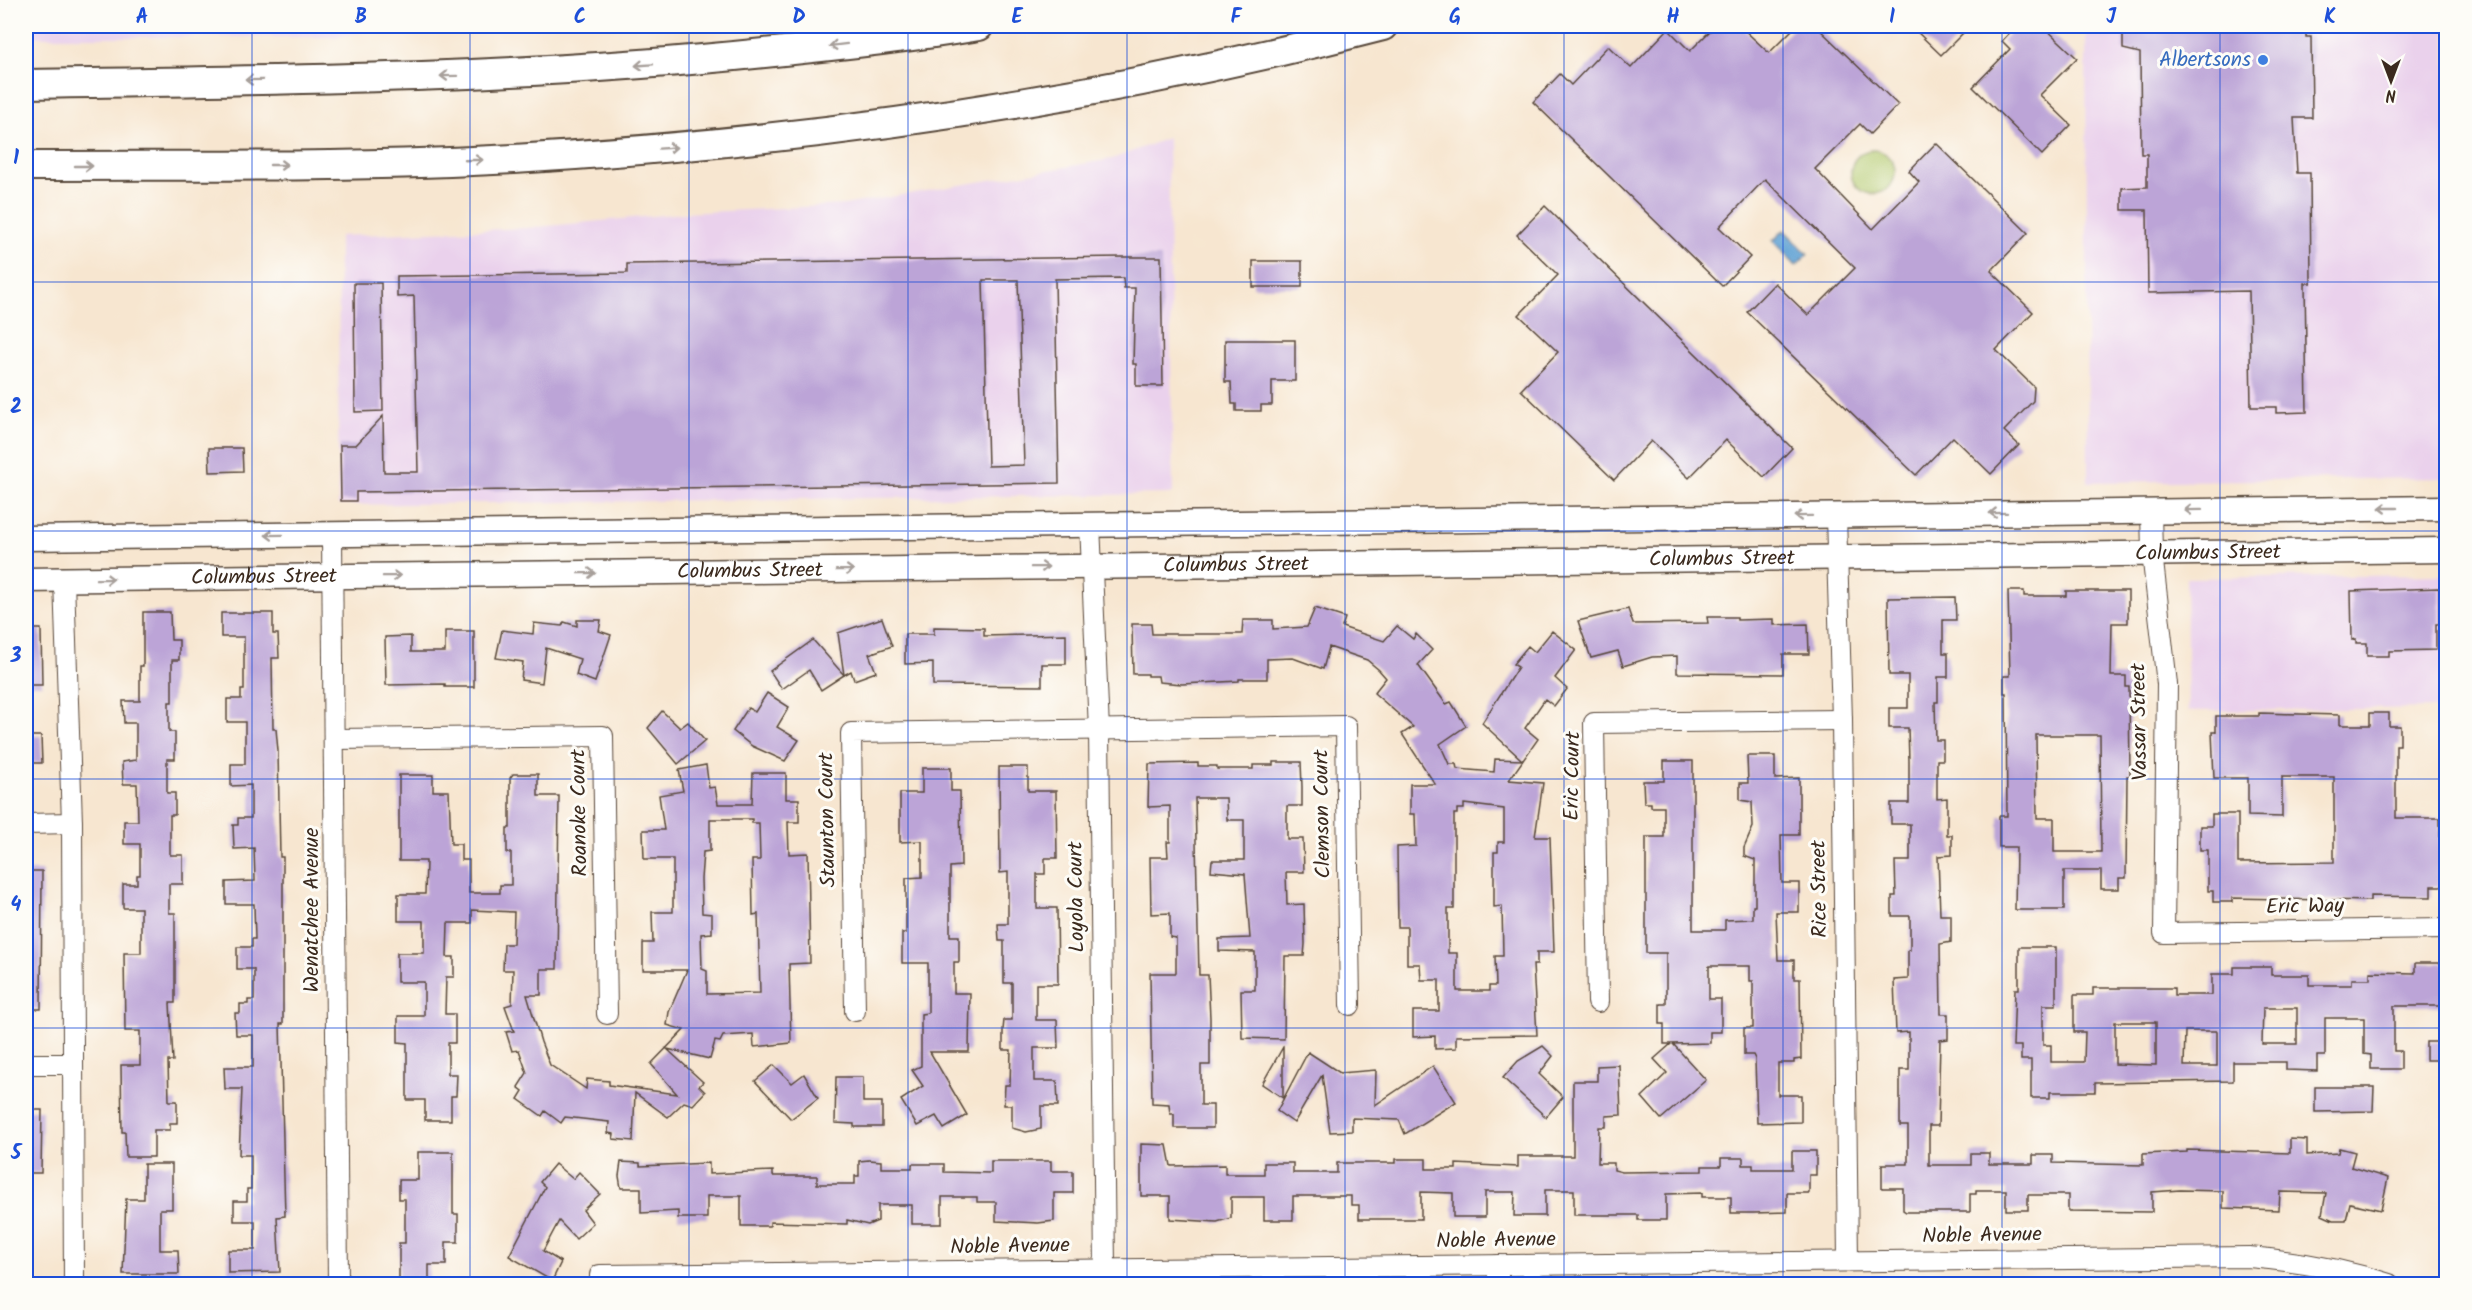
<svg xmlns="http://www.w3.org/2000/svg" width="2472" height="1310" font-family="Kalam,sans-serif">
<rect width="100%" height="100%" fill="#fdfcf7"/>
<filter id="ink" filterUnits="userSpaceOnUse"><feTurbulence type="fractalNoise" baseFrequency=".0167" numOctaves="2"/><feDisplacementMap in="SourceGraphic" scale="12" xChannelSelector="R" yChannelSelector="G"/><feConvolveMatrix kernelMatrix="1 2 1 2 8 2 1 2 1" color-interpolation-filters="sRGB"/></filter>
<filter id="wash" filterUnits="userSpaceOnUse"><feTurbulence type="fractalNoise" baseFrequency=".008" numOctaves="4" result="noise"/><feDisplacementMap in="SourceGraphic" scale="24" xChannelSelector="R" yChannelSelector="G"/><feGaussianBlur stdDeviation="1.35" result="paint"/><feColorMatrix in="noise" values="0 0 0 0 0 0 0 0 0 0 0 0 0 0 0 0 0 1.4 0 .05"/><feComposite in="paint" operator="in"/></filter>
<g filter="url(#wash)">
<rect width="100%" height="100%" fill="#f7e6d0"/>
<!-- built -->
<g fill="#ead1ec">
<path d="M26 26H399L335 37H26Z"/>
<path d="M2086 26H2446V478L2088 482Z"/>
<path d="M1168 138 1173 494 338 505 339 236 527 228 685 213 844 205 1112 159Z"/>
<path d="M2446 575V708L2188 711 2186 578Z"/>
</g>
<!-- green -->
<circle fill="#b2c96d" stroke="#767a46" stroke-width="1.5" cx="1873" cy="172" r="22"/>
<!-- water -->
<path fill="#60a2d4" stroke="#4e6679" stroke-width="1.5" d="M1784 230 1808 254 1796 266 1773 241Z"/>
<g id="blocks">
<!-- building -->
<g fill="#bca4d7" fill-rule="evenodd">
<path d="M1715 26H1740L1769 53 1796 26H1816L1898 105 1870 134 1860 124 1815 169 1873 229 1919 182 1909 171 1936 143 2028 233 1991 271 2033 312 1996 350 2034 387 2033 401 2004 431 2019 445 1991 474 1953 437 1916 475 1747 312 1775 283 1808 315 1855 268 1765 179 1719 227 1750 257 1722 286 1533 102 1560 74 1571 85 1608 46 1631 68 1668 29 1690 51Z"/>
<path d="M1911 26H1970L1941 55Z"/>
<path d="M2016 26H2043L2077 58 2040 95 2071 125 2042 155 1973 87 2010 49 2002 41Z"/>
<path d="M2123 26H2306V37H2311L2312 118H2294L2297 173H2310L2311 283H2305L2307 412 2276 413V407H2251L2249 291 2148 293 2147 210H2122V188L2147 187V154H2141L2140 53 2123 49Z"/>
<path d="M1545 206 1792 448 1764 477 1726 440 1689 478 1651 441 1614 480 1521 390 1558 352 1519 315 1558 275 1517 235Z"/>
<path d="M1123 257H1161L1163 386H1136V364H1133L1135 288H1124L1123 278 1055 279 1059 483 356 492V501H341L340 445H356L383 416 384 472H418L414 296 397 297V276L627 273V264ZM983 280H1018L1024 465 988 466Z"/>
<rect x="1253" y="261" width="49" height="26"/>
<path d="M354 283H381L383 411 355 412Z"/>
<path d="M1225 340H1295V381H1272V405H1261V411H1236V404H1232L1231 382H1225Z"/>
<path d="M209 448H242L243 471 210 472Z"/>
<path d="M2439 588V624H2436V650L2389 651V656H2367V643H2356V639L2352 640 2351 591Z"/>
<path d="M2008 591H2024V596H2066V591H2128V623H2112L2111 676H2126V687H2129L2130 776H2127L2126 878H2119V889H2101V871H2064V910H2015L2016 847H1999V816H2007L2006 693H2004V676H2010ZM2036 735H2100L2101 852H2054V818H2037Z"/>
<path d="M1955 597 1956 620H1943V653H1948V677H1938V702H1935L1936 740H1943V760H1937V799L1947 798V835H1952V855L1938 856 1940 915H1951V942L1940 944 1941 1014H1948V1039L1940 1040 1938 1126H1929V1165H1971V1153H1989V1164H2033V1155H2053V1163L2143 1165V1154L2187 1152V1150L2290 1153V1139L2307 1140V1155L2338 1153 2339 1148 2355 1152 2351 1167 2388 1178 2381 1210 2350 1203 2346 1220H2333L2322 1215 2326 1193 2280 1192 2279 1210 2223 1208V1191L2180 1190 2152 1192V1212L2068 1211V1195H2028V1210H2006V1190H1976V1194H1970V1212H1906L1903 1210V1188H1882V1164H1908V1126H1900V1070H1909V1032L1896 1033 1894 980 1908 979V950H1910V916H1892V896H1896L1895 861H1910V824H1891V803H1909V761L1908 728H1889V708H1908V675H1889L1888 598Z"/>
<path d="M1315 608 1345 618 1342 627 1384 641 1397 626 1413 639 1416 634 1432 650 1418 665 1446 704 1451 702 1466 726 1440 744 1449 764H1456L1457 769 1494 772 1495 759 1522 760 1482 723 1518 667 1513 664 1528 646 1535 652 1552 631 1576 650 1555 678 1567 689 1554 706 1545 699 1525 728 1538 739 1509 780 1543 783 1535 837H1550L1554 952H1537V965H1533L1537 1035 1456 1036V1048L1435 1049V1036L1413 1037V1011H1439V980H1421L1420 964H1407V927H1398L1397 847 1416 846 1415 814H1410V784H1435L1402 734 1413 727 1374 693 1386 678 1379 670 1367 660 1329 647 1323 669 1293 658 1267 659V679H1239V681L1182 684 1159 682 1158 676H1148V674H1133L1132 624H1151L1152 634H1242L1243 620H1273V629L1307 627ZM1464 804 1504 809V842H1498V852H1494V907L1502 906 1503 956H1495L1496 986H1489V991H1457V953H1448V909H1454V814H1457V809H1464Z"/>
<path d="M1628 609 1633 624 1708 623 1707 617H1737V620L1774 619V625L1808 624 1809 654H1783V674L1677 673V656L1652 657 1623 666 1618 651 1591 658 1578 621Z"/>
<path d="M143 612H170L171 640H179V660H172V702H169V732H175V759H167V793H175V815H170V855H183V884H169V913H175V1003H170L173 1061H168L169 1101H177V1123H170V1130H154V1157H126L125 1132H122L121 1065H140V1031H125L124 953H141V908H123V884H137V875H140V844H124V821H138L137 784H123L122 762 136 760V723H124L123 701H140V666H143Z"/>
<path d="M221 613H273V634H278L279 658H272L273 729H276L278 751 280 857H283V1024H280L285 1216 277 1217 280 1272 228 1273V1250H255V1221H234V1201H247V1189H251V1155H239L242 1089H225L224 1067H253V1035H236L235 1013H240V1004H248V1000H254V969H237V947H252V939H255L254 904H226V882L255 881 254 848 234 849 233 825H238V818H251V785L231 786V764H245V722H227V699H241V690H244V637H221Z"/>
<path d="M882 618 892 646 869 654 876 672 854 680 851 671 844 675 838 633Z"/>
<path d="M577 620H601L599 631 611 635 595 682 576 675 580 659 546 648 542 683 521 680 523 662 496 658 502 630 533 634 534 623 562 626 564 622 577 626Z"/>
<path d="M934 627 984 628V636L1066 634V664H1042V686L933 685V663L905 664V634H934Z"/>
<path d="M26 629H41L42 685H26Z"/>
<path d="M445 631H474V687H445V684L386 685 385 637 411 636V652H445Z"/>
<path d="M813 640 844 675 821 690 809 670 782 689 770 671Z"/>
<path d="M767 693 789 707 777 727 799 740 785 761 752 746 733 731 748 708 755 712Z"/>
<path d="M662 711 680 728 688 722 705 741 678 764 648 728Z"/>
<path d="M2259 713 2340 715V725H2370V713H2389V726H2400V745H2396V818H2440V867H2446V886H2431V897L2370 896V901L2232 898V902H2213V891H2208V850H2200V826H2212V814H2238V863L2334 862V777H2282V817L2248 816V778H2214L2212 732H2216V716H2259Z"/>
<path d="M26 736H41L42 763H26Z"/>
<path d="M1747 756H1775V779L1799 778V835H1781L1782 883H1799V912H1776L1778 960H1794V979H1800L1801 1059 1794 1060V1063H1778V1095H1801V1122L1757 1123 1755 1059 1753 1055H1744V1028H1753V981H1750V966H1709V999H1721V1032H1710V1043L1673 1044 1706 1080 1661 1119 1642 1097 1667 1073 1654 1059 1671 1044H1664V1024H1660V1004H1666V953H1646V837H1664V807H1651V803H1644L1643 781H1664V761H1693V930H1725V920L1753 919V906H1755V860L1744 856V848L1753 827 1752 802 1740 800V783H1748Z"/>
<path d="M1273 762H1301L1302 787V806H1287V839H1303L1304 872H1286L1287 905 1304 904 1305 944 1304 956H1285L1284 1039 1242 1038 1241 990H1255V952L1219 951V939L1250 938 1245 874 1211 871 1212 860H1244V820H1227L1226 798H1195L1199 975H1208L1210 1018V1065H1201V1105H1213V1128H1174V1114H1170L1169 1104 1152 1103 1150 973H1176V938L1170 937V913L1151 914 1150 857H1168L1167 842H1170V806L1148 807 1149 764 1198 763V766H1217V769H1253V765H1273Z"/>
<path d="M706 765 709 788 715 787 718 804H752L753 773H786V799H799V822H788L789 854 808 853 810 963 789 964 791 1043 754 1047 753 1034 723 1036 720 1042 715 1041 710 1059 667 1049 703 1082 699 1086 705 1092 693 1105 684 1102 668 1117 635 1093 633 1141 613 1139 614 1134 608 1133 609 1122 565 1117 561 1123 545 1111 542 1116 518 1099 523 1091 518 1087 527 1073 519 1050 512 1051 506 1032 514 1031 505 1006 512 1004 513 970H503L504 944H513L514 912 472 910V923H448L447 957H454V977H446L445 1014H455V1043H448V1074H457L456 1096H451V1120H425V1100H407V1043L398 1042V1016H424V982H397V953H424V921H398V894H425L426 861H399V775H433V791H449L451 844H461V860H469V893H500V885H511V853H507V828H510V778L513 774H538V796H559L557 969H541V995H527L541 1042 550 1065 586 1089 587 1079 609 1081V1085L677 1094 651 1064 684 1030 667 1025 669 1012 687 970H643V943H653L652 912H673V859H644L643 830H664L659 795 683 791 679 770ZM710 819H752V823H759L760 860H752L753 915 758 914 760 993 707 994V971L702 969 701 934 712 933V914L702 913 701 879 703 852 710 851Z"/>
<path d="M999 767H1028V791H1056L1057 858H1045V874H1037V908H1057L1058 984H1036V1020H1057L1058 1048H1034V1081H1057L1058 1106H1041V1129L1026 1132 1012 1128V1105H1004L1005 1085H1010L1011 1050H1003V1030L1004 1020H1012V983H1004V941H999L998 924H1008V872L1000 873Z"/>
<path d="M922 768H951V791H960L961 866 950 867V936H959V962H954V993H970L969 1052H930L967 1115 944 1129 936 1116 917 1126 901 1100 923 1086 912 1070 921 1066V1014L928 1013V963H902V933H906V878L922 877V841L900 842V793H922Z"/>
<path d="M26 871H42L41 1009H26Z"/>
<path d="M2019 947H2056V1005H2043V1045H2051V1062H2084L2085 1032H2074V995H2093V988H2174V995H2212V974H2234V967H2271V975H2309V985H2352V979H2370V972L2415 973V963H2446V1006H2394V1051H2401V1069H2371V1055L2364 1054V1018H2325V1056H2317V1071L2286 1070V1062H2233V1081L2095 1083V1092H2050V1098H2031V1060H2021V1046H2013L2015 989H2019ZM2263 1008H2297V1044H2262ZM2115 1022H2156V1065L2115 1064ZM2185 1031H2217V1066H2184Z"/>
<rect x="2426" y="1042" width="20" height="18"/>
<path d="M1543 1046 1553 1056 1539 1074 1563 1097 1546 1117 1503 1078 1518 1061Z"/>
<path d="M1283 1047V1098L1262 1084Z"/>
<path d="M1308 1052 1340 1073 1376 1070 1375 1105 1433 1066 1456 1102 1405 1134 1399 1120 1352 1118V1131L1330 1132 1322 1075 1294 1123 1277 1111Z"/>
<path d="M774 1065 792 1083 804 1074 818 1098 791 1119 755 1081Z"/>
<path d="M1619 1065 1621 1115 1606 1116V1127H1599L1598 1163H1614V1170L1622 1172 1702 1171V1166H1721V1158H1743V1165H1753V1169H1792V1151H1816V1175H1809V1193H1787V1212L1754 1213H1731V1197H1702V1193L1666 1194V1220H1638V1215H1574V1190H1545V1216H1514L1515 1192H1485V1217H1453V1193L1421 1192V1219H1359V1205H1351V1196H1293V1220H1264V1197H1231V1218L1217 1222 1170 1219V1196H1141V1144L1167 1145 1171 1166 1225 1165V1174H1264V1163H1293V1173H1337V1163H1396V1159H1426V1169H1456V1164L1518 1167V1156H1573V1081H1597V1066Z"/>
<path d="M836 1077H863V1102H882V1127H854V1124L835 1123Z"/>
<path d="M2315 1087H2374L2373 1111 2315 1112Z"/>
<path d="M26 1110H42L41 1173H26Z"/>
<path d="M418 1152H453V1214H458V1242H446V1265H429V1284H399V1243H405V1199H399V1180H418Z"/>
<path d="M869 1160 881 1161V1168H912V1164H944V1172L991 1173V1161H1051V1171H1073V1193H1054V1221L1038 1223 996 1221V1202H977V1197H942V1224H912V1205H878V1221L868 1225 847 1220V1224L770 1222V1226H741V1196H707V1218H678V1211L641 1213V1188H621L619 1176 621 1162 640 1163V1166L709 1163V1174L773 1171V1176H817V1184H855V1176H859V1161Z"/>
<path d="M144 1164H172V1209H160V1250H178L179 1274H123L126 1199H144Z"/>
<path d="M555 1164 573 1179 579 1172 600 1194 583 1210 593 1223 576 1239 559 1221 543 1251 561 1262 552 1281 509 1256 545 1187 540 1182Z"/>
</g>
</g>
</g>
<g filter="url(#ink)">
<use href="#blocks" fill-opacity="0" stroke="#574639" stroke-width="1.5"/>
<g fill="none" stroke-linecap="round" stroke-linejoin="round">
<defs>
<g id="minor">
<path d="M2151 511 2152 553 2167 684 2164 933 2446 929"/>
<path d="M1836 516 1842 720 1848 1261"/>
<path d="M1090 524 1099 730 1105 1269"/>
<path d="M332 534 338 1284"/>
<path d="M64 580 72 823 74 1284"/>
<path d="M335 739 603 736 607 1014"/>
<path d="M26 824 72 823"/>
<path d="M1598 1002 1594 723 1842 720"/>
<path d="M855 1011 851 733 1346 726 1350 1005"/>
<path d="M26 1064H73"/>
<path d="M1498 1265V1284"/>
<path d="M600 1284V1275L2249 1257C2298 1261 2343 1269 2389 1284"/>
</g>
<g id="major">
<path d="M26 538 2446 508"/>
<path id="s1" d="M26 580 2446 550"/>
</g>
<g id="highway">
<path d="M26 84C273 80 518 79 764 53 836 46 908 38 979 26"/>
<path d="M26 166C188 165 351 168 514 159 807 142 1099 100 1383 26"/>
</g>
</defs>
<!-- minor casing -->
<use href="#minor" stroke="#574639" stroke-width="22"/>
<!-- major casing -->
<use href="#major" stroke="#574639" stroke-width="27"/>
<!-- highway casing -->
<use href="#highway" stroke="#574639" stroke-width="32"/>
<!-- minor -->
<use href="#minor" stroke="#fff" stroke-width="20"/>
<!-- major -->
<use href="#major" stroke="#fff" stroke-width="24"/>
<!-- highway -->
<use href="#highway" stroke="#fff" stroke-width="28"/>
</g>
<!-- one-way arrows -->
<defs><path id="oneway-shaft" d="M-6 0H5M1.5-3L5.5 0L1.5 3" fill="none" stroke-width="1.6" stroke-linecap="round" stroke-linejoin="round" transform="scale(1.5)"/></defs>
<g stroke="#a79f9a">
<use href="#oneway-shaft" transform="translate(838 45) rotate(173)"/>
<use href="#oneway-shaft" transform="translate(644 65) rotate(176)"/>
<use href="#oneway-shaft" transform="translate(449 76) rotate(179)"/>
<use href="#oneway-shaft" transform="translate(254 80) rotate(179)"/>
<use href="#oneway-shaft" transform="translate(668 148) rotate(-4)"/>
<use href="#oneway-shaft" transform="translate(474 160) rotate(-2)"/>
<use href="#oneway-shaft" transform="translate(279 165)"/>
<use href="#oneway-shaft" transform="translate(84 166)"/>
<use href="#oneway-shaft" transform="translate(2388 508) rotate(180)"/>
<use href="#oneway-shaft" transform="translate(2193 510) rotate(179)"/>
<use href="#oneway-shaft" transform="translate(1998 513) rotate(179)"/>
<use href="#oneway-shaft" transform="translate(1803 516) rotate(179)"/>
<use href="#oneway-shaft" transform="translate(274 535) rotate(179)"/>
<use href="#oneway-shaft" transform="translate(1040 567) rotate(-1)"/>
<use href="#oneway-shaft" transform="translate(845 570) rotate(-1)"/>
<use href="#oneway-shaft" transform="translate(587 573) rotate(-1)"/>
<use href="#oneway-shaft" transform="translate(392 576) rotate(-1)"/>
<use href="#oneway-shaft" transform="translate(105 579) rotate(-1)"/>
</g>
</g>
<!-- grid -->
<path fill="none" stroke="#1d4ed8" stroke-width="1.5" stroke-opacity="0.55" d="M252 26V1284M470 26V1284M689 26V1284M908 26V1284M1127 26V1284M1345 26V1284M1564 26V1284M1783 26V1284M2002 26V1284M2220 26V1284M26 282H2446M26 531H2446M26 779H2446M26 1028H2446"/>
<!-- markers -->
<circle fill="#3f7fe0" stroke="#fdfcf7" stroke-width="2" cx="2263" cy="60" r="6"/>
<g text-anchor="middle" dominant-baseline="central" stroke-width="6" stroke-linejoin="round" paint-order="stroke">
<!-- shop labels -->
<g font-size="21" fill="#366cbe" stroke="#fdfcf7" text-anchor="end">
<text x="2251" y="60">Albertsons</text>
</g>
<!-- street labels -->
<g font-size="21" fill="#3b2a1e" stroke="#fdfcf7">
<text stroke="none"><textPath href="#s1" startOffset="2182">Columbus Street</textPath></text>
<text stroke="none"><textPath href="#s1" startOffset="1696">Columbus Street</textPath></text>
<text stroke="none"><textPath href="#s1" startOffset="1210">Columbus Street</textPath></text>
<text stroke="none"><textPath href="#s1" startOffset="724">Columbus Street</textPath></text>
<text stroke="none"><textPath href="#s1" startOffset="238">Columbus Street</textPath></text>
<text transform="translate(2140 722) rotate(-91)">Vassar Street</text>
<text transform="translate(1573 776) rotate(-89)">Eric Court</text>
<text transform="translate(580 813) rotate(-91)">Roanoke Court</text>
<text transform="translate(1323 814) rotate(-91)">Clemson Court</text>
<text transform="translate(828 820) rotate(-91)">Staunton Court</text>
<text transform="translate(1820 889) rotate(-91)">Rice Street</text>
<text transform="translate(1077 897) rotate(-91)">Loyola Court</text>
<text transform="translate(2305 907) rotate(-1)">Eric Way</text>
<text transform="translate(312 910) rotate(-90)">Wenatchee Avenue</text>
<text transform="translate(1982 1236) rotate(-1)">Noble Avenue</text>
<text transform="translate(1496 1241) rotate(-1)">Noble Avenue</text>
<text transform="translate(1010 1247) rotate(-1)">Noble Avenue</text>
</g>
</g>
<!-- margin -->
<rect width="2472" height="1310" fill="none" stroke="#fdfcf7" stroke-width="66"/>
<!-- north arrow -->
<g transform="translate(2391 81) rotate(180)" stroke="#fdfcf7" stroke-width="4.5" paint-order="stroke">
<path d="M0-4.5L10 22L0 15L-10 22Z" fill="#3b2a1e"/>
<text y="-9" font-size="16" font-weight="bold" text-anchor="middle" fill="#3b2a1e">N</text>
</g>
<rect x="33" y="33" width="2406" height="1244" fill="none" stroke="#1d4ed8" stroke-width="2"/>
<g font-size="20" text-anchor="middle" font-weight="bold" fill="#1d4ed8">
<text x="142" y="23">A</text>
<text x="361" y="23">B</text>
<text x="580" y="23">C</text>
<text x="799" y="23">D</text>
<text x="1017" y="23">E</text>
<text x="1236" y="23">F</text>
<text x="1455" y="23">G</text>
<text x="1673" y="23">H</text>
<text x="1892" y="23">I</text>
<text x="2111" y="23">J</text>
<text x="2330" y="23">K</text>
<text x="16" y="164">1</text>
<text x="16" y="413">2</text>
<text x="16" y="662">3</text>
<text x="16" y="911">4</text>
<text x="16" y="1159">5</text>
</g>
</svg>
